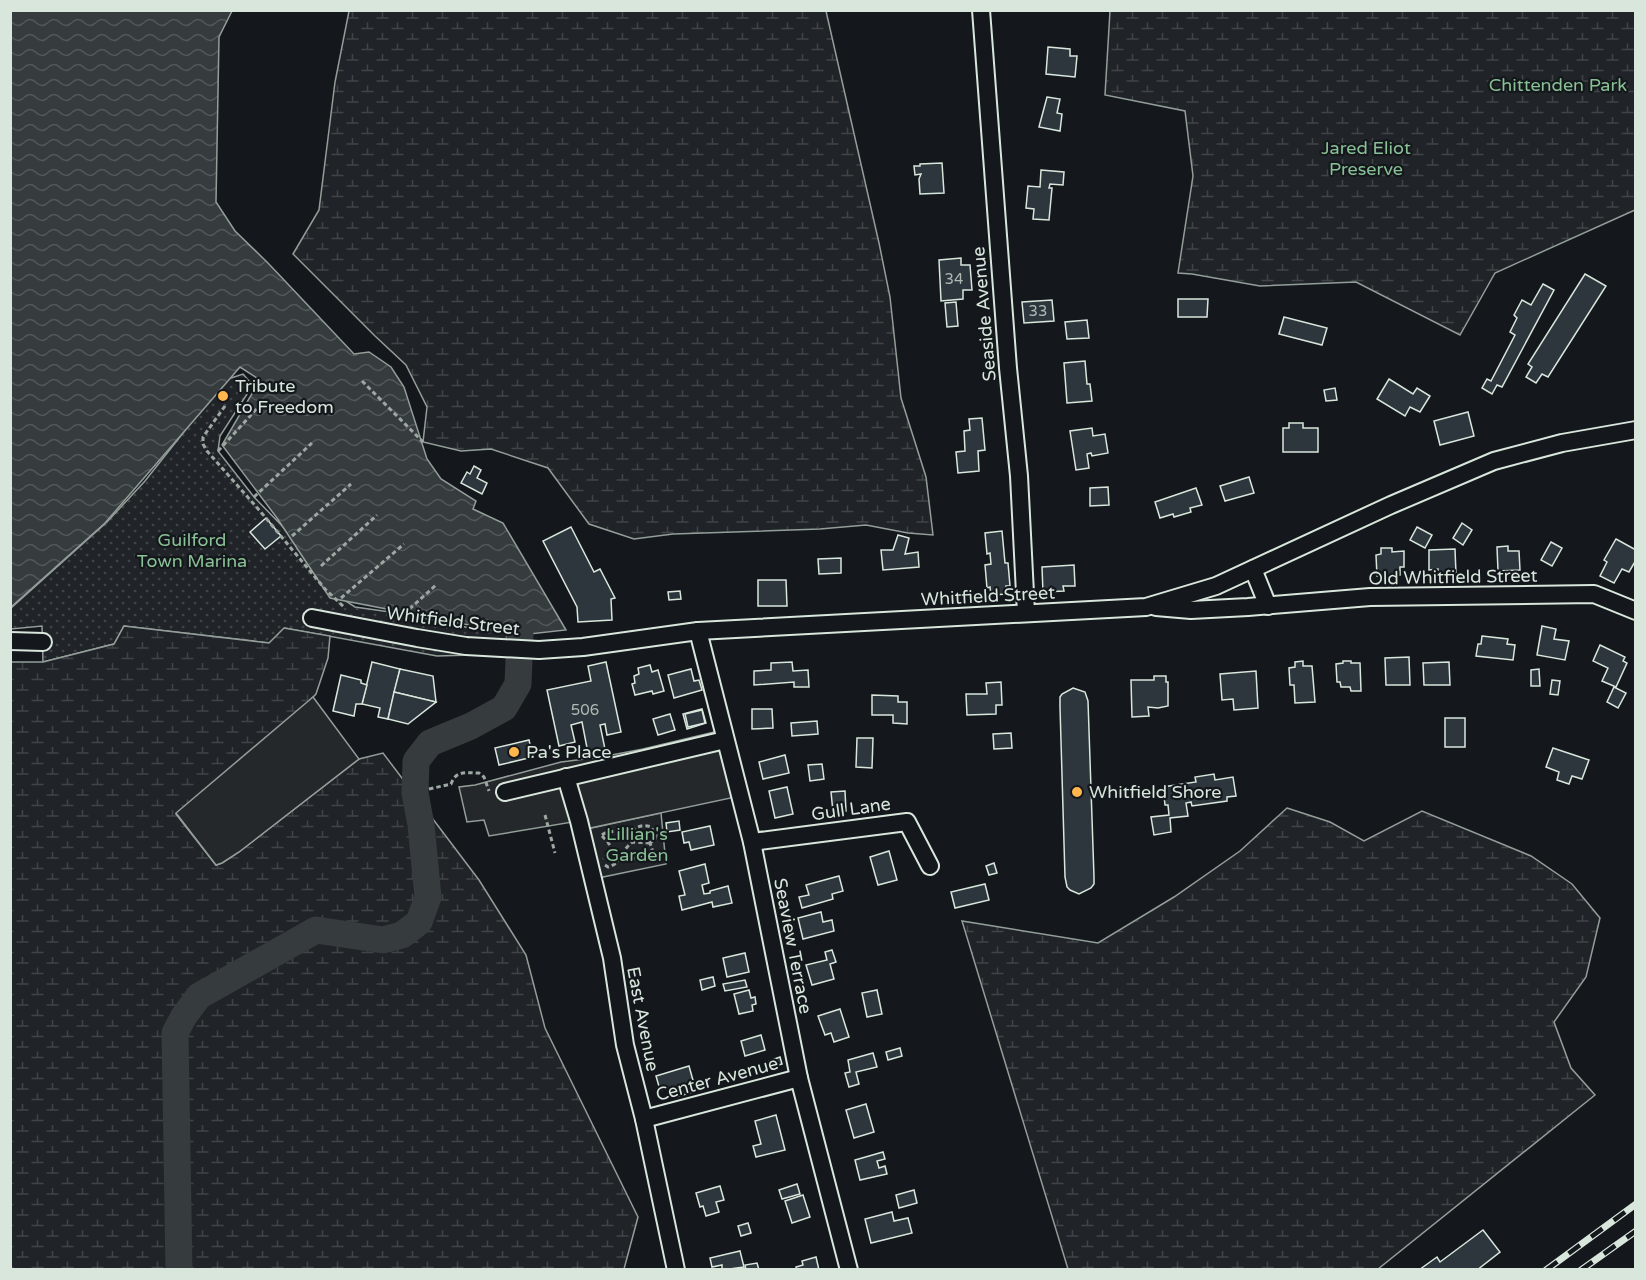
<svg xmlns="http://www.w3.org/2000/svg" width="1646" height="1280" font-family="'Varela Round',sans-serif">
<defs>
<pattern id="grass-dots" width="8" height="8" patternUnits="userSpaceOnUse" patternTransform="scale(1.5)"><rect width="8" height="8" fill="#202428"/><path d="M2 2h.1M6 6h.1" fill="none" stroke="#404447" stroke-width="1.8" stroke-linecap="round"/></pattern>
<pattern id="wetland-marsh" width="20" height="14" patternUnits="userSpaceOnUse" patternTransform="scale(1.5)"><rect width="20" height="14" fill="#202428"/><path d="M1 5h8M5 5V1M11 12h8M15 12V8" fill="none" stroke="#404447"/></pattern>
<pattern id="water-waves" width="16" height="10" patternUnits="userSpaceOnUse" patternTransform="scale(1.5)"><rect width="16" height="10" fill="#363b3e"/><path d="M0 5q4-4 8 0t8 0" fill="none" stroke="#525759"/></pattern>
</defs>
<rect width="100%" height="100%" fill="#14181c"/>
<!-- grass -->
<path fill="url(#grass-dots)" stroke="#939e99" stroke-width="1.5" d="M243 374 249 381V391L220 436 218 451 254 497 321 566 341 598 355 607 404 614 470 628 507 632 505 654 437 656 285 628 270 643 124 626 114 644 43 662 42 626 11 629 10 609 107 522 145 481 225 380Z"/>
<!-- wetland -->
<g fill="url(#wetland-marsh)" stroke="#939e99" stroke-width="1.5">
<path d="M349 11H826L879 243 890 297 901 398 926 477 933 535 908 533 866 525 820 529 673 534 634 539 589 524 548 468 491 449 461 451 423 442 427 407 406 365 375 336 293 254 319 210 335 82Z"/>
<path d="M1110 11H1635V210L1495 273 1460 335 1356 282 1260 286 1192 274 1178 273 1193 176 1185 111 1105 95Z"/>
<path d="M124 626 269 643 284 628 330 636 328 658 316 694 301 709 176 814 216 865 222 863 239 852 359 759 383 753 479 880 526 955 545 1028 638 1217 624 1269 11 1270V662H43L114 644Z"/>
<path d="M1287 808 1330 822 1364 841 1422 811 1531 856 1572 884 1600 918 1586 977 1554 1022 1571 1068 1595 1095 1378 1269H1068L962 921 1098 943 1174 897 1240 851Z"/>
</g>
<!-- garden -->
<path fill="#202428" stroke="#939e99" stroke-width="1.5" d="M661 813 666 864 598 878 587 829Z"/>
<!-- parking -->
<g fill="#24282b" stroke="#939e99" stroke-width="1.5">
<path d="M313 697 359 759 239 852 222 863 216 865 176 813Z"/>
<path d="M723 730 740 796 581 830 578 821 489 836 484 820 467 822 459 787 475 785 561 762 601 757 643 749Z"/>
</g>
<!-- water -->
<path fill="url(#water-waves)" stroke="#939e99" stroke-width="1.5" d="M11 10 232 11 219 37 216 202 235 231 267 262 354 354 369 352 391 367 404 387 427 459 441 479 476 501 473 509 503 523 566 630 520 635 330 598 277 518 222 445 260 380 240 367 105 523 11 607Z"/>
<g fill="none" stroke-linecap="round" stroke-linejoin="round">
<!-- river -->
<path stroke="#363b3e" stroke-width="27" d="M179 1270 175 1033 184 1016 199 996 316 930 383 940 402 935 419 922 428 897 421 825 415 793 416 761 430 743 471 726 504 708 518 684 520 635"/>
</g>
<!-- building -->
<g fill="#2c363c" stroke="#d8e6dc" stroke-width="1.5">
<path d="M1048 47 1070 49V56H1077L1075 77 1046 74Z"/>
<path d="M1047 97 1060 99 1057 113 1062 114 1060 131 1039 127Z"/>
<path d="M942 163 944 193 920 194 919 179 921 174 915 175 914 166H920V164Z"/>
<path d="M1041 170 1064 172 1063 185 1050 184 1049 188H1052L1049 220 1033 219 1034 209 1026 208 1028 186 1040 187Z"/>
<path d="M961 258V265H970L972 290H963V299L941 301 939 260Z"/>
<path d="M1585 274 1606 286 1548 377 1542 374 1536 383 1526 377 1532 367 1528 364Z"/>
<path d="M1543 284 1554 290 1502 387 1497 385 1492 394 1482 388 1487 379 1491 381 1515 335 1510 332 1517 318 1514 315 1522 300 1531 305Z"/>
<path d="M1178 299H1208L1207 317H1178Z"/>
<path d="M1052 300 1054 321 1024 323 1022 302Z"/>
<path d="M956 302 958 326 947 327 945 303Z"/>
<path d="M1284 317 1327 328 1322 345 1279 334Z"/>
<path d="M1087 320 1089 338 1067 339 1065 322Z"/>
<path d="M1085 361 1087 384H1090L1092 401 1067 403 1064 363Z"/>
<path d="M1389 379 1413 394 1417 388 1430 396 1420 412 1410 407 1405 416 1377 399Z"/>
<path d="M1335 388 1337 400 1326 401 1324 390Z"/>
<path d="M1468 412 1474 436 1440 445 1434 421Z"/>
<path d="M982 418 985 450 978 451 979 471 958 473 956 452 965 451 964 431 970 430 969 419Z"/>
<path d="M1289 423H1303V428H1318V452H1283V428H1289Z"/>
<path d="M1092 428 1093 436 1105 434 1108 453 1092 456 1091 453 1087 454 1089 468 1076 470 1070 431Z"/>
<path d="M474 466 481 470 477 478 487 483 482 494 461 483 467 472 470 474Z"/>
<path d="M1249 477 1254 493 1225 501 1220 486Z"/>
<path d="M1108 487 1109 505 1090 506V488Z"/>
<path d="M1196 488 1202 505 1190 508 1191 512 1174 517 1173 514 1160 518 1155 502Z"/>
<path d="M266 518 281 536 265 549 250 532Z"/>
<path d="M1462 523 1472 530 1463 545 1453 538Z"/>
<path d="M571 527 594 572 600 569 615 598 611 599 612 620 578 622 577 607 543 541Z"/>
<path d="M1417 527 1432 535 1425 548 1410 540Z"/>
<path d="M1002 531 1005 563H1008L1010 586H1006L1007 594 991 595 990 587 987 588 985 565 991 564 990 553 987 554 985 533Z"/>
<path d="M898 535 909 538 905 554 918 552 919 567 883 570 881 550H893Z"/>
<path d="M1616 539 1636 550V560L1629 572 1622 569 1614 583 1600 576 1607 562 1604 560Z"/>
<path d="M1551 542 1562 548 1552 566 1541 560Z"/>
<path d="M1508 546V551H1519L1520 570 1498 571 1497 547Z"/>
<path d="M1381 548H1392V552L1404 551V567H1400V575L1377 576 1376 555 1381 554Z"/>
<path d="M1455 549 1456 574H1438V569L1429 570V550Z"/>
<path d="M841 558V573L819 574 818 559Z"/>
<path d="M1074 565 1075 586H1063L1064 591 1043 592 1042 567Z"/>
<path d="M758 580H786L787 606H758Z"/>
<path d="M680 591 681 599 669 600 668 592Z"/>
<path d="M1542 626 1556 629 1554 639 1569 641 1565 660 1537 655Z"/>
<path d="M1482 636 1508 639 1507 644 1515 645 1513 660 1476 656 1478 644H1481Z"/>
<path d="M1600 645 1625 657 1623 661 1627 663 1616 687 1602 681 1608 668 1593 661Z"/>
<path d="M1409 657 1410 685H1386L1385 658Z"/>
<path d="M1303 661V666H1312L1315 702 1295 703 1294 685H1290L1289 668 1295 667V662Z"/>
<path d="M1343 661H1351V663H1360L1361 691H1351L1350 687H1341L1340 682H1337L1336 664 1343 663Z"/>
<path d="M372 662 400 669 388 719 378 717 380 708 362 704Z"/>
<path d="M606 662 621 732 607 735 605 724 600 725 605 749 588 753 582 722 571 725 575 742 559 746 547 690 591 681 588 666Z"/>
<path d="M792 662 793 671 808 670 809 687H794V682L754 685V671L771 670V663Z"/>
<path d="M1449 662 1450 685H1424L1423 663Z"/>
<path d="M650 665 652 672 658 670 664 691 653 694 652 691 635 695 632 684 635 683 634 676 639 674 638 668Z"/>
<path d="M400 669 433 676 436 702 394 692Z"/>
<path d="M691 669 694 681 699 680 702 690 674 698 668 675Z"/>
<path d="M1539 669 1540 686H1531V670Z"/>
<path d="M1256 671 1258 708 1234 710 1233 699 1222 700 1220 674Z"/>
<path d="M341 675 361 680V683L367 685 362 704H356L354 716 333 711Z"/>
<path d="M1154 676H1166V682H1168V706L1158 708 1148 707 1149 716 1132 717 1131 680H1154Z"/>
<path d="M1552 680 1560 681 1558 695 1550 694Z"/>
<path d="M1001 682 1002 705H996V714L967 715 966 694H987L986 683Z"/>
<path d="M1614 687 1626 693 1618 708 1607 702Z"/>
<path d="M1073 688 1085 692 1088 701 1094 877V884L1091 888 1079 894 1070 890 1067 887 1065 877 1060 707V697L1062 694Z"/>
<path d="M394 692 436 702 408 724 388 719Z"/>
<path d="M872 695 898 696V702H907V724L893 723V715H872Z"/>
<path d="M702 709 706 723 687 729 683 714Z"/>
<path d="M752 709H772L773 728 752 729Z"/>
<path d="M702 710 705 723 688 727 685 714Z"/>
<path d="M670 714 675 730 658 735 653 719Z"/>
<rect x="1445" y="718" width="20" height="29"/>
<path d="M817 721 818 734 792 736 791 723Z"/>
<path d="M1011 733 1012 748 994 749 993 734Z"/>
<path d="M857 738H873L872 768 856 767Z"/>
<path d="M529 740 533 757 499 765 495 748Z"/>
<path d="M1553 748 1589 760 1582 779 1572 776 1569 784 1557 780 1559 772 1546 767Z"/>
<path d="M785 755 789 773 763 779 759 762Z"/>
<path d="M822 764 824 779 810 781 808 765Z"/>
<path d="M1214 774 1215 780 1233 777 1236 796 1227 797V801L1192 806 1191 802 1186 803 1188 816 1170 818 1171 832 1154 835 1151 817 1169 815 1168 805H1165L1163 787 1196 782 1195 777Z"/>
<path d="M787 787 793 814 775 818 769 791Z"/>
<path d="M845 791 846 811 833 812 831 792Z"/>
<path d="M679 821 680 830 667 832 666 823Z"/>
<path d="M710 826 714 845 691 850 689 842 684 843 682 832Z"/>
<path d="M889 851 897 880 878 885 870 857Z"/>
<path d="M994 863 997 873 989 875 986 866Z"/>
<path d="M705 864 709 883 702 885 704 894 710 893V891L728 886 732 903 713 907 712 902 682 910 679 896 685 895 679 871Z"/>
<path d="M839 876 843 891 832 894 833 899 802 908 799 897 809 895 806 885Z"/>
<path d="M985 884 989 900 955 908 951 892Z"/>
<path d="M821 912 823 922 832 920 834 931 803 939 798 918Z"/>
<path d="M832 950 836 962 830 964 834 979 812 985 806 965 827 960 825 952Z"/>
<path d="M745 953 749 972 727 977 723 958Z"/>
<path d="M713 977 715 986 702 990 700 980Z"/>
<path d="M745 980 747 987 725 991 723 984Z"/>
<path d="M749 990 751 998 755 997 756 1004 752 1005 753 1011 739 1014 734 994Z"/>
<path d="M877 990 882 1014 867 1017 862 993Z"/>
<path d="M840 1009 849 1037 834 1042 831 1033 825 1035 818 1016Z"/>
<path d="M761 1035 765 1050 745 1056 741 1041Z"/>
<path d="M900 1048 902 1056 888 1060 886 1052Z"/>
<path d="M873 1053 877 1067 856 1072 859 1084 849 1087 845 1073 850 1072 848 1060Z"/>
<path d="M780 1057 782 1064 771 1067 769 1061Z"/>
<path d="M689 1066 696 1091 673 1098 670 1088 660 1090 656 1076Z"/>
<path d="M866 1104 874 1132 854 1138 846 1110Z"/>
<path d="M776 1115 785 1150 756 1157 753 1146 761 1144 755 1121Z"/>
<path d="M883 1152 885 1159 877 1161 879 1168 885 1166 887 1174 860 1180 855 1160Z"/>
<path d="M797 1184 800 1194 782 1199 779 1190Z"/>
<path d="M720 1186 724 1200 716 1202 719 1212 706 1216 703 1206 700 1207 696 1193Z"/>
<path d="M914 1190 917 1203 899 1208 896 1195Z"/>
<path d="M803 1195 810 1217 792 1223 785 1201Z"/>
<path d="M892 1212 894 1221 908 1218 912 1233 871 1243 865 1219Z"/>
<path d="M748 1223 751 1233 741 1236 738 1226Z"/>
<path d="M1483 1230 1500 1252 1477 1270H1419L1437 1257 1440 1262Z"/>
<path d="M740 1251 744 1267 722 1270V1265L712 1267 710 1258Z"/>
<path d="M816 1257 819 1270H797L796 1267 803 1265 802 1261Z"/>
<path d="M757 1263 759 1270H746L745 1265Z"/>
</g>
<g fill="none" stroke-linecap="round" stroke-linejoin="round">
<defs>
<g id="minor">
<path d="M981 10 1008 368 1019 476 1026 613"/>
<path d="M1253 569 1268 606"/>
<path d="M1156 607 1191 610 1248 607 1370 597 1594 594 1636 611"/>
<path d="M312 618 417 638 466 646 539 650 583 647 698 631 1146 607 1216 586 1391 505 1494 461 1562 443 1636 430"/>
<path d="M698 631 752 842 799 1078 849 1270"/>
<path d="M10 641 43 642"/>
<path d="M566 777 579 821 612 958 625 1045 644 1119 676 1270"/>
<path d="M505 792 725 740"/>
<path d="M752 842 907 822 930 866"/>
<path d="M644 1119 799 1078"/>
</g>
</defs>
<!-- minor casing -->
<use href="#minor" stroke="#d8e6dc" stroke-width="20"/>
<!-- path -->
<g stroke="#9da8a2" stroke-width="3" stroke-dasharray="4.5 3" stroke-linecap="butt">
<path d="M362 381 423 442"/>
<path d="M225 406 203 437V444L207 451 260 511 325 589 344 607"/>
<path d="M218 451 263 402"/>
<path d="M254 497 312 443"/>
<path d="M292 536 351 484"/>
<path d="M321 566 377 515"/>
<path d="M341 598 404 544"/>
<path d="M404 614 437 584"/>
<path d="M429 789 451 784C456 770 466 773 479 773L484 777 489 791"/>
<path d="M545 815 555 853"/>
<path d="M602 835C610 829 617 833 627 831 636 829 641 823 651 827L656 835 655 839 650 843"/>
<path d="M602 836 608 842 612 850 603 859"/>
<path d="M623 857C634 859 642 859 652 853V849L650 843"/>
<path d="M605 865 608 867C623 863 621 849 633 842L650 843"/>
</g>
<!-- minor -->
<use href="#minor" stroke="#14181c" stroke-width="16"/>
<defs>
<g id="rail">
<path d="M1546 1270 1636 1204"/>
<path d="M1581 1270 1636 1231"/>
</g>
</defs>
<!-- rail casing -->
<use href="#rail" stroke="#d8e6dc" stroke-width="7"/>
<!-- rail -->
<use href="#rail" stroke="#14181c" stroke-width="4.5" stroke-dasharray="14" stroke-linecap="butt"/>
</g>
<!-- markers -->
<g fill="#ffb74d" stroke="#14181c" stroke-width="2">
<circle cx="223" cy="396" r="6"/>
<circle cx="514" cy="752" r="6"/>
<circle cx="1077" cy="792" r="6"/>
</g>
<g text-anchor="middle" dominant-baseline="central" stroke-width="4.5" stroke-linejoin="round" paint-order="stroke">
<!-- number labels -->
<g font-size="15" fill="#adbab4">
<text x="954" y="279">34</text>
<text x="1038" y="311">33</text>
<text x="585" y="710">506</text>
</g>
<!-- park labels -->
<g font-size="18" fill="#8ac095" stroke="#14181c">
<text x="1558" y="85">Chittenden Park</text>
<text x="1366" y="148">Jared Eliot<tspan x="1366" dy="21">Preserve</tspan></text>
<text x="192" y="540">Guilford<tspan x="192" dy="21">Town Marina</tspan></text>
<text x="637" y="834">Lillian's<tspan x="637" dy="21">Garden</tspan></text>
</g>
<!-- street labels -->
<g font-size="18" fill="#d8e6dc" stroke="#14181c">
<text transform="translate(984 314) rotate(-95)">Seaside Avenue</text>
<text transform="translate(1453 577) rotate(-1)">Old Whitfield Street</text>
<text transform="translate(988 596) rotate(-3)">Whitfield Street</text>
<text transform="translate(453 621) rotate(7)">Whitfield Street</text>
<text transform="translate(851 809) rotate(-8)">Gull Lane</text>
<text transform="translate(793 946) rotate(79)">Seaview Terrace</text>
<text transform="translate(643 1019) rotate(79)">East Avenue</text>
<text transform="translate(717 1079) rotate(-15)">Center Avenue</text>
</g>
<!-- poi labels -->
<g font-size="18" fill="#d8e6dc" stroke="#14181c" text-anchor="start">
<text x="235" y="386">Tribute<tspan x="235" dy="21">to Freedom</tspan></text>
<text x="526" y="752">Pa's Place</text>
<text x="1089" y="792">Whitfield Shore</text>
</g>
</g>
<!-- border -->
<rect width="1646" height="1280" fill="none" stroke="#d8e6dc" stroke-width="24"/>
</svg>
